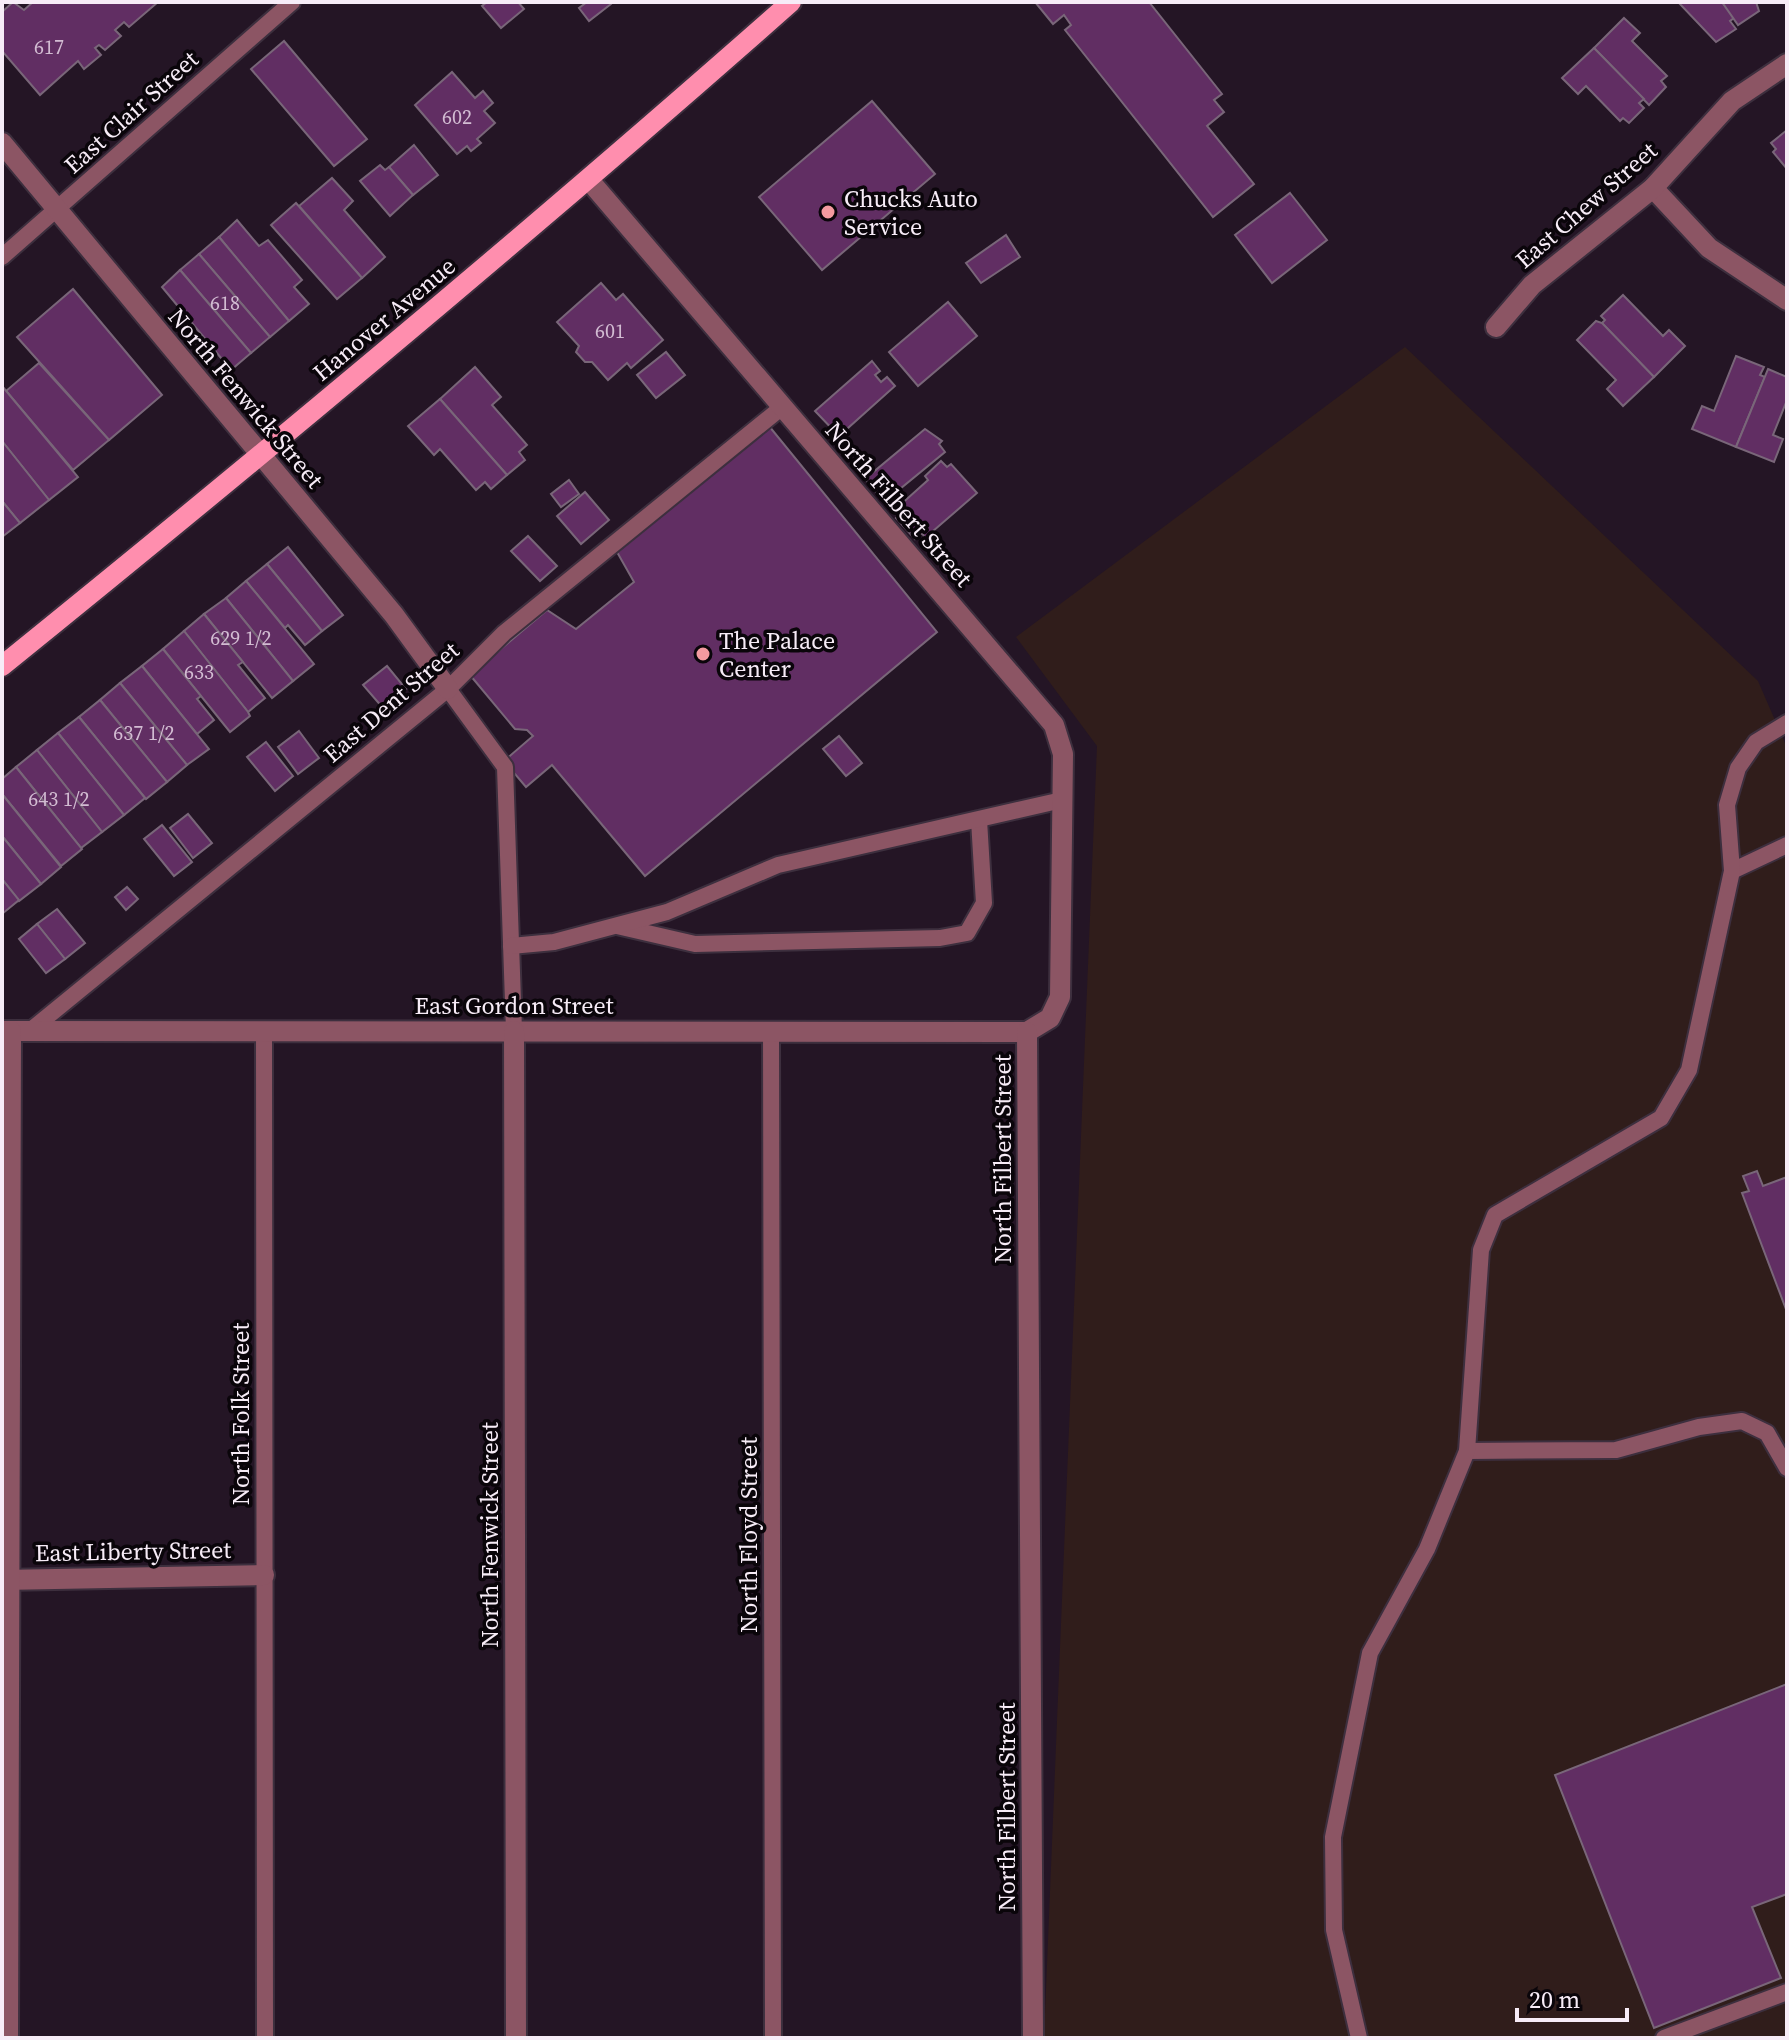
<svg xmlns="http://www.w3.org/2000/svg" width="1789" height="2040" font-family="'Source Serif 4',serif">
<rect width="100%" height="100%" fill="#241525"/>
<!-- industrial -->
<path fill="#301d1b" d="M1405 347 1758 681 1787 748V2038H1044L1097 746 1016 637Z"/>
<!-- building -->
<g fill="#612e63" stroke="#796679" stroke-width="2">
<path d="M13 2 24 10 33 2H158L129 27 124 22 115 30 121 36 105 50 99 45 95 48 101 55 84 69 78 61 40 95 2 51V12Z"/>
<path d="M487 2H518L524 9 501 28 482 6Z"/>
<path d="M587 2H610L611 4 589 21 579 8Z"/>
<path d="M1035 2H1149L1222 94 1214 100 1224 112 1207 126 1254 184 1213 217 1065 30 1071 25 1064 15 1053 24Z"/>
<path d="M1678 2H1722L1734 18 1730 21 1736 29 1716 42Z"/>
<path d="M1722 2H1756L1759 11 1738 25Z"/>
<path d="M1624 18 1640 33 1632 41 1667 76 1661 81 1666 87 1649 105 1594 48Z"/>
<path d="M284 41 367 139 334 166 251 69Z"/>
<path d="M1594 48 1644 99 1639 103 1644 108 1629 123 1623 118 1620 121 1586 86 1578 94 1562 78Z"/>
<path d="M452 72 475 98 483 91 493 103 484 111 495 123 477 139 481 143 471 151 467 146 457 154 415 105Z"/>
<path d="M872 101 935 174 822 270 759 197Z"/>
<path d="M1787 130V169L1773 152 1776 149 1771 143Z"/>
<path d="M414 145 438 175 413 195 389 167Z"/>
<path d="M380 165 385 170 389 167 413 195 390 216 360 181Z"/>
<path d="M332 178 353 201 344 210 385 257 362 278 299 206Z"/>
<path d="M1290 193 1327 240 1272 283 1235 235Z"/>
<path d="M296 203 362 278 337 299 271 225Z"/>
<path d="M237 220 259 246 268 240 302 280 294 287 309 304 289 321 219 237Z"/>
<path d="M1006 235 1020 257 981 283 966 263Z"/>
<path d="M219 237 289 321 270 337 199 254Z"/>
<path d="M199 254 270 337 251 353 180 270Z"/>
<path d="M180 270 251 353 231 370 162 287Z"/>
<path d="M601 283 616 300 623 294 663 340 631 368 627 363 608 380 592 362H585L576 352 579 346 557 322Z"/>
<path d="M73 289 162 395 109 440 17 337Z"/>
<path d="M1623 295 1663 336 1669 330 1685 346 1654 377 1602 323 1605 320 1601 316Z"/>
<path d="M948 302 977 336 918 386 889 352Z"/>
<path d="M1596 321 1602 323 1654 377 1623 406 1607 389 1616 380 1577 340Z"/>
<path d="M666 352 685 375 656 398 637 375Z"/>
<path d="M1736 356 1764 367 1760 375 1765 377 1736 447 1692 429 1702 406 1714 411Z"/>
<path d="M872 361 880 371 875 375 881 382 887 377 895 386 839 436 815 411Z"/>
<path d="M39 363 109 440 73 470 6 391Z"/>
<path d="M475 367 501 397 492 405 527 445 519 452 525 460 507 475 440 399Z"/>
<path d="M1768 369 1787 377V400L1773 435 1783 439 1774 462 1736 447Z"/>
<path d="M2 386 78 477 49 500 2 441Z"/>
<path d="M440 399 507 475 491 489 485 482 476 490 440 449 434 455 408 426Z"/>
<path d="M769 426 937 632 645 876 552 765 526 787 504 761 533 736 527 730 515 729 470 675 547 610 576 629 634 582 617 552Z"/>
<path d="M925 429 942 441 939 444 945 452 884 502 865 479Z"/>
<path d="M2 441 49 500 20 523 2 501Z"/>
<path d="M941 461 947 467 951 464 977 493 925 538 922 533 915 539 896 518 903 511 899 506 928 480 925 476Z"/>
<path d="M569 480 579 494 561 507 551 494Z"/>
<path d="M585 492 609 520 581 544 557 516Z"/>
<path d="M2 501 20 523 2 537Z"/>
<path d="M528 536 557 566 540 581 511 551Z"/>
<path d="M288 547 343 615 322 631 267 564Z"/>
<path d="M267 564 322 631 305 645 288 625 285 628 246 581Z"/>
<path d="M246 581 314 664 293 681 226 598Z"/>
<path d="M226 598 293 681 272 698 204 614Z"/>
<path d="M204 614 243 662 238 665 265 698 248 712 184 631Z"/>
<path d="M184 631 248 712 250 716 230 732 163 649Z"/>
<path d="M163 649 201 696 197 699 214 720 197 734 142 666Z"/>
<path d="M142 666 209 749 187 765 120 683Z"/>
<path d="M387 666 406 689 383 708 363 685Z"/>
<path d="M120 683 187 765 167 782 100 700Z"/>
<path d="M100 700 167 782 146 799 79 717Z"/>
<path d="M79 717 145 798 124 815 58 733Z"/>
<path d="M299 731 319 758 298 774 278 747Z"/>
<path d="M58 733 124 815 102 832 37 750Z"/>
<path d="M839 736 862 763 846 776 823 749Z"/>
<path d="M266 742 293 776 275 791 247 757Z"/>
<path d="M37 750 102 832 81 848 16 767Z"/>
<path d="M16 767 82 849 61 866 2 794V779Z"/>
<path d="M2 794 61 867 41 884 2 836Z"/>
<path d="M188 814 212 843 193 858 170 828Z"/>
<path d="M162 825 192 862 174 876 144 839Z"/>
<path d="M2 836 41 884 19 901 2 879Z"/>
<path d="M2 879 19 900 2 914Z"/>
<path d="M127 887 138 899 126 910 115 897Z"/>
<path d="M57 909 85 943 65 959 37 924Z"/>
<path d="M37 924 65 959 46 973 19 939Z"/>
<path d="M1757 1171 1763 1186 1787 1177V1312L1742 1193 1749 1191 1743 1176Z"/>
<path d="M1787 1684V1894L1752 1907 1781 1978 1654 2028 1555 1775Z"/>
</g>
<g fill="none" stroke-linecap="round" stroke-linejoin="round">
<defs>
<g id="service">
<path d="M2 257 292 2"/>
<path d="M448 689 505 767 514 1031"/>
<path d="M1732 871 1787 845"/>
<path d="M617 926 695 944 940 938 967 933 984 903 979 820"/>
<path d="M511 946 554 942 667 912 778 865 1062 800"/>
<path d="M31 1030 448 689 504 633 781 408"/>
<path d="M264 1031 265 2038"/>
<path d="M771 1031 773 2038"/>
<path d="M1467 1451 1616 1450 1699 1427 1742 1421 1767 1433 1787 1468"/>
<path d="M1359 2038 1334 1930 1333 1837 1370 1653 1427 1549 1467 1451 1481 1250 1495 1215 1661 1118 1689 1070 1732 871 1727 805 1738 768 1756 742 1787 723"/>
<path d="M1664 2038 1787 1992"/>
</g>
<g id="minor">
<path d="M2 143 394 615 448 689"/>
<path d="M1653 188 1709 248 1787 300"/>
<path d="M1496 327 1532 285 1653 188 1732 101 1787 64"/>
<path d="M2 1031 1027 1032 1050 1018 1060 997 1063 754 1054 725 589 180"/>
<path d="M514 1031 516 2038"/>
<path d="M1027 1032 1033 2038"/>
<path d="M2 1580 264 1575"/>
<path d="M8 2038 11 1031"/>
</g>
<path id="primary" d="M2 666C269 450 533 230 791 2"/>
</defs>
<!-- service casing -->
<use href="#service" stroke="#3d2f3e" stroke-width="20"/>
<!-- minor casing -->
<use href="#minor" stroke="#3d2f3e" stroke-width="24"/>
<!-- primary casing -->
<use href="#primary" stroke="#3d2f3e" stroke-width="24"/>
<!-- service -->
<use href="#service" stroke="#8c5564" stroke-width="16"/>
<!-- minor -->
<use href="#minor" stroke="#8c5564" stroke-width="20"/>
<!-- primary -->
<use href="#primary" stroke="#ff8eae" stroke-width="20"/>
</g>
<!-- markers -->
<g fill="#f49aa0" stroke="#0a050a" stroke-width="3">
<circle cx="828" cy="212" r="8"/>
<circle cx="703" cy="654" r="8"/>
</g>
<g text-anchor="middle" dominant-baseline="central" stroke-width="7" stroke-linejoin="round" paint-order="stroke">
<!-- number labels -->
<g font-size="20" fill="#d2bcd2">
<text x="49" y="47">617</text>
<text x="457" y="117">602</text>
<text x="225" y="303">618</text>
<text x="610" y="331">601</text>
<text x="241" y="638">629 1/2</text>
<text x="199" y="672">633</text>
<text x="144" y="733">637 1/2</text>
<text x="59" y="799">643 1/2</text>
</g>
<!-- street labels -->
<g font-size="24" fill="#f7ecf7" stroke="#0a050a">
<text transform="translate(131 112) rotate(-42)">East Clair Street</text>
<text transform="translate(1586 205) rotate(-41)">East Chew Street</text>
<text transform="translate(384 319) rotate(-40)">Hanover Avenue</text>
<text transform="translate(246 398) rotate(50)">North Fenwick Street</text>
<text transform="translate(899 504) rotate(49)">North Filbert Street</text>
<text transform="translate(391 702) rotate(-41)">East Dent Street</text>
<text x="514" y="1005">East Gordon Street</text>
<text transform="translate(1002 1159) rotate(-90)">North Filbert Street</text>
<text transform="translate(240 1414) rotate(-90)">North Folk Street</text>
<text transform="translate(489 1535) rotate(-90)">North Fenwick Street</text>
<text transform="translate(748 1535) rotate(-90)">North Floyd Street</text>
<text transform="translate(133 1551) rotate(-1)">East Liberty Street</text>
<text transform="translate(1006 1807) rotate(-90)">North Filbert Street</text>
</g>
<!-- poi labels -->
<g font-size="24" fill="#f7ecf7" stroke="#0a050a" text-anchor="start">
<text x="844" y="198">Chucks Auto<tspan x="844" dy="28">Service</tspan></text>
<text x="719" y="640">The Palace<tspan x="719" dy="28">Center</tspan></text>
</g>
</g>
<!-- border -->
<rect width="1789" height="2040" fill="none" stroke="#f7ecf7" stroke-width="8"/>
<!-- scale -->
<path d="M1517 2008v12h110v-12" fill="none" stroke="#f7ecf7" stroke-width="4"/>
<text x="1529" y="2008" font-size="24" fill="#f7ecf7" stroke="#0a050a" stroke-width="6" paint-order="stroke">20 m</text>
</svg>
